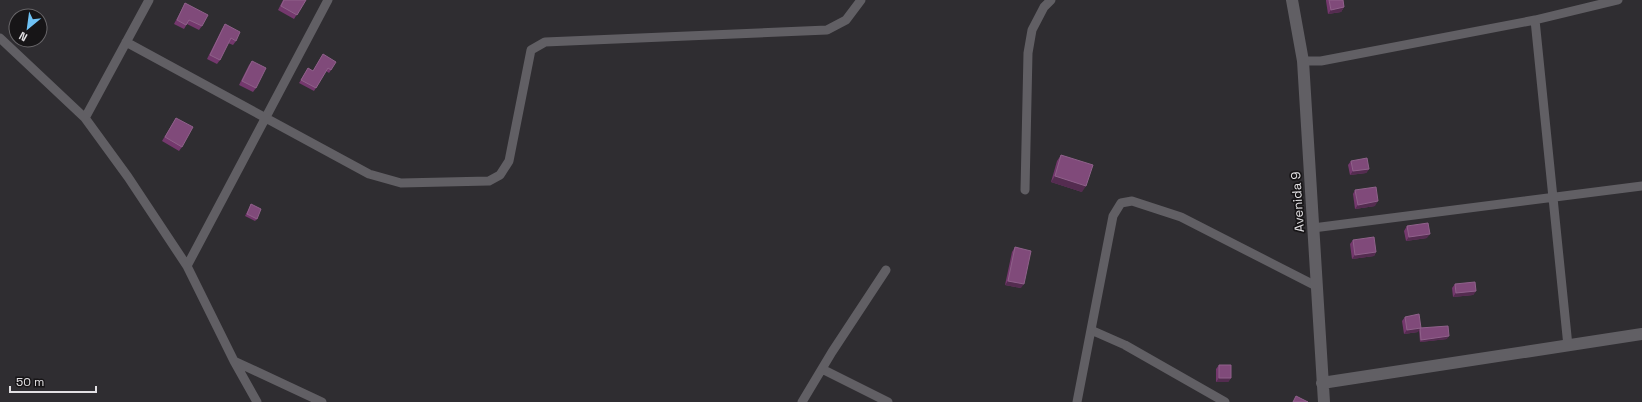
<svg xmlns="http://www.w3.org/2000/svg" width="1642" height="402" font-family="'Space Grotesk',sans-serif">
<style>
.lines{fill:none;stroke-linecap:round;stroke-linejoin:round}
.street{stroke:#615f64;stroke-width:9}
.secondary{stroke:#615f64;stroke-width:12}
.wall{fill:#74386d}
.shaded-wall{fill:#542c50}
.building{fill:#804a7a;stroke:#8f618a}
.labels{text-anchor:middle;stroke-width:3.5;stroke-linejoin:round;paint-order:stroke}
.street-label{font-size:13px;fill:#e2e0e3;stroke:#171517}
</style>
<rect width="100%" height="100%" fill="#2f2d31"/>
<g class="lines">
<path class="street" d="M1535,20L1568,346
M0,38L85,118L128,177L187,266L234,361L257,402
M126,42L369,174L401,183L489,181L500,175L509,161L531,50L545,42L827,30L846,20L861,0
M1303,61H1321L1535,20L1618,0
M85,118L149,0
M1025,190L1028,53L1032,30L1044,7L1051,0
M1313,228L1642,186
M187,266L328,0
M1091,330L1125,345L1225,402
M234,361L322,402
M822,369L888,402
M802,402L832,352L886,270
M1077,402L1113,216L1121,203L1132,201L1181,217L1316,286"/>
<path class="secondary" d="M1292,0L1303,61L1324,402
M1322,383L1642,334"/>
</g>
<path class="wall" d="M283,0H306L294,19L278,10Z
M1326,0H1343L1344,7L1341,12L1328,14L1326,1Z
M185,3L202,26L199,30L187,24L184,29L174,24L183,7Z
M225,24L236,41L233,45L228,43L220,60L217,64L207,59L222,29Z
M321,57L331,70L329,73L326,71L314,91L299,83L308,68L313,71Z
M252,61L256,88L253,92L239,85L249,65Z
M176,118L182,147L179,151L162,141Z
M1061,155L1082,192L1051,182L1057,161Z
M1351,161L1369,169L1366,173L1350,175L1348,165Z
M1355,190L1375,206L1355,209L1353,194Z
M251,204L257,219L255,221L245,216Z
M1407,226L1427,238L1406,241L1404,231Z
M1353,240L1376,252L1374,256L1352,259L1350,244Z
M1015,247L1021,288L1005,285L1012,252Z
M1455,284L1476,291L1473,295L1453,297L1452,288Z
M1405,317L1418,332L1404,334L1402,321Z
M1420,328L1447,339L1420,342L1419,330Z
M1219,365L1231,378L1228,382H1216V369Z"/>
<path class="shaded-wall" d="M1344,7L1341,12L1328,14L1331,10Z
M1369,169L1366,173L1350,175L1353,171Z
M1055,176L1086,186L1082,192L1051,182Z
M1378,201L1375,206L1355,209L1358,205Z
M1430,234L1427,238L1406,241L1409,237Z
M1376,252L1374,256L1352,259L1355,255Z
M1008,281L1024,284L1021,288L1005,285Z
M1476,291L1473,295L1453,297L1456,293Z
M1421,328L1418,332L1404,334L1407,330Z
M1449,336L1447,339L1420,342L1421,340Z
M1219,378H1231L1228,382H1216Z"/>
<path class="building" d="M284,0H306L297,15L281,6Z
M1329,0H1343L1344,7L1331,10Z
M185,3L208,15L202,26L189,20L186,25L177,20Z
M225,24L240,32L236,41L231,38L220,60L210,55Z
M323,54L336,62L331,70L328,68L316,88L301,80L308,68L313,71Z
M252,61L266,68L256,88L242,81Z
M176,118L193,127L182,147L165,137Z
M1061,155L1093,165L1086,186L1055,176Z
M1367,158L1369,169L1353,171L1351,161Z
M1376,187L1378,201L1358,205L1355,190Z
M251,204L261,209L257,219L247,214Z
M1428,223L1430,234L1409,237L1407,226Z
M1374,237L1376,252L1355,255L1353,240Z
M1015,247L1031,251L1024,284L1008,281Z
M1475,282L1476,291L1456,293L1455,284Z
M1419,314L1421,328L1407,330L1405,317Z
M1448,326L1449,336L1421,340L1420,328Z
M1219,365H1231V378H1219Z
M1296,396L1308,402H1293Z"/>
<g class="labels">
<g class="street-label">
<text transform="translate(1297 202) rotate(-94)" y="5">Avenida 9</text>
</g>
</g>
<g transform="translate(28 28) rotate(209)"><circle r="19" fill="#171517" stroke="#686669"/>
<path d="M0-3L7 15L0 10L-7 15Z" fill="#6fc2f4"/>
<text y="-6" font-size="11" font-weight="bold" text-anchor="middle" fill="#e2e0e3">N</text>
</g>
<path d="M10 386v6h86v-6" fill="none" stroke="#e2e0e3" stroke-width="2"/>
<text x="16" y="386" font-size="12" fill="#e2e0e3" stroke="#171517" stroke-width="3" paint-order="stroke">50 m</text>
</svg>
